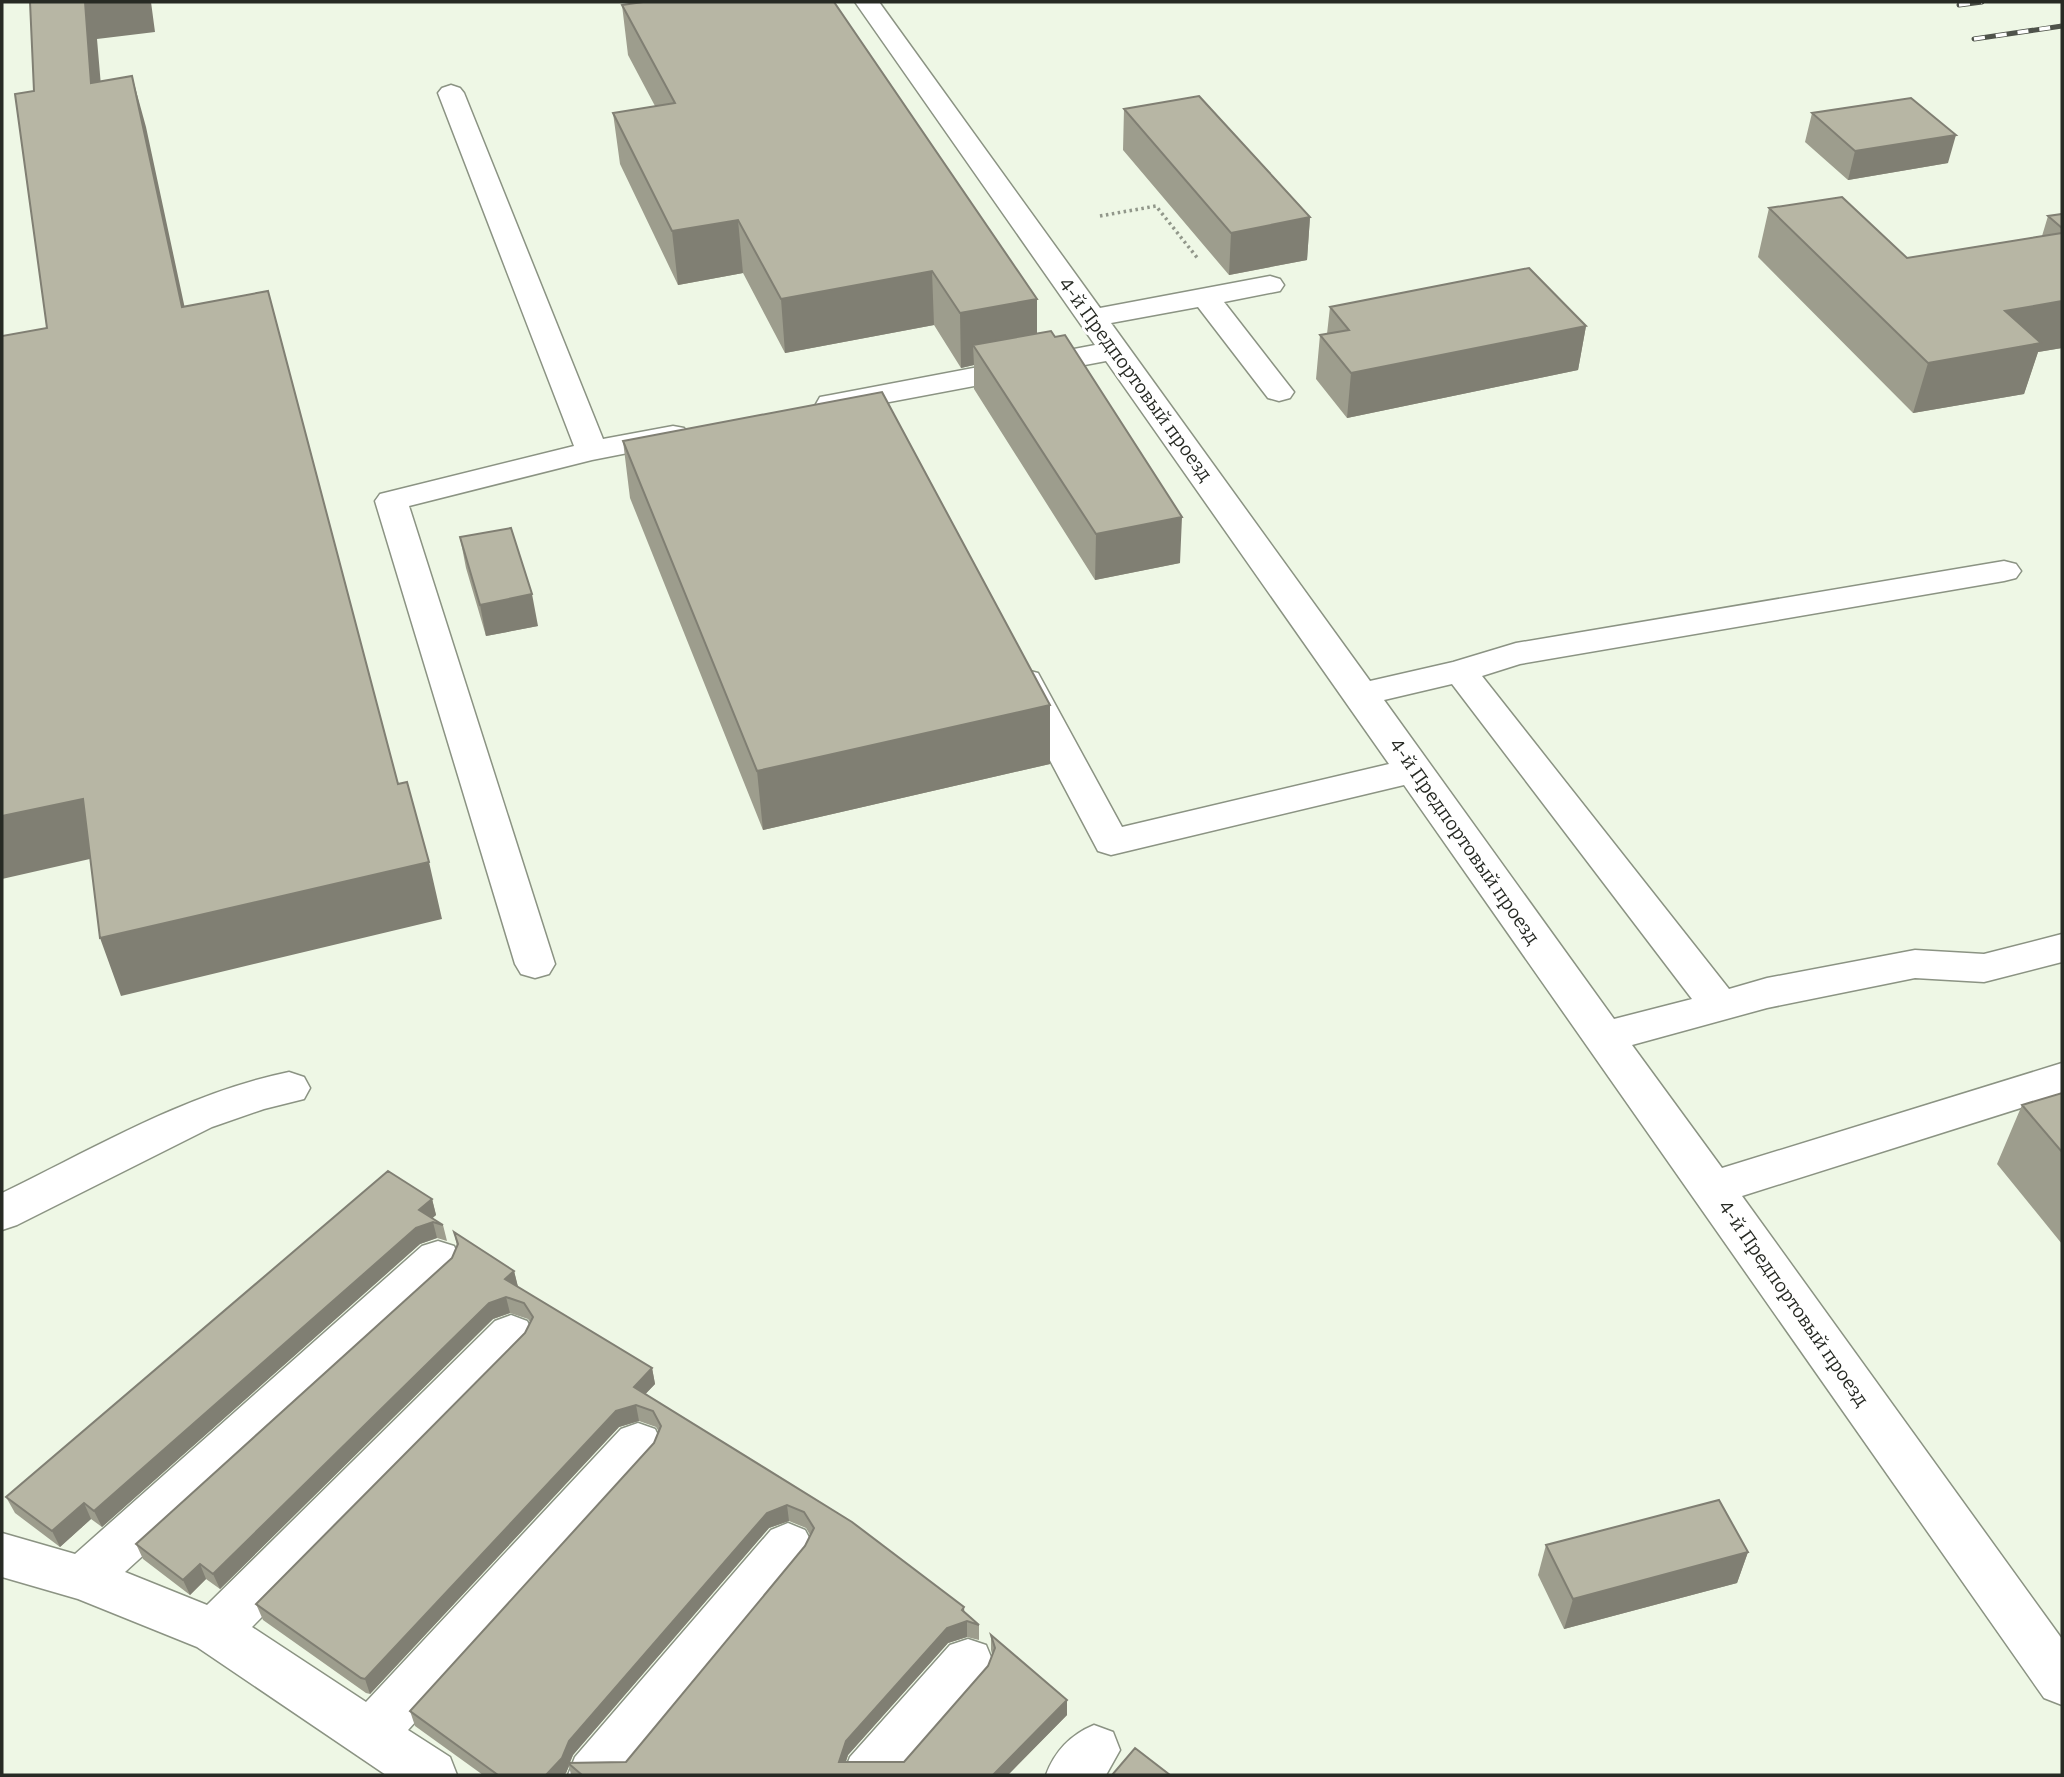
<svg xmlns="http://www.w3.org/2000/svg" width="2064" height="1777" font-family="Bitter,serif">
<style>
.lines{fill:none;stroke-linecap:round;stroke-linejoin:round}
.minor-casing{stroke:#8b9383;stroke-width:3}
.path{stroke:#91978a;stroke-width:3.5;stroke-dasharray:2.5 3.5;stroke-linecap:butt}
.minor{fill:#fff;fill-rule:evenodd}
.rail-casing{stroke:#4f534b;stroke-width:5}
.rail{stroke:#fff;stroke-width:3.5;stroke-dasharray:11;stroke-linecap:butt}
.wall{fill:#9d9d8d;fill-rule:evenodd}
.shaded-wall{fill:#807f73}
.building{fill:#b7b6a4;stroke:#807f73;stroke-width:2}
.labels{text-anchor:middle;stroke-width:6;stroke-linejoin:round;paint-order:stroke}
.street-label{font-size:19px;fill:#272a24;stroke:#fff}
</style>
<rect width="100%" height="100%" fill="#eef7e5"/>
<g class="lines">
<g class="minor-casing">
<path id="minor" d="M855,2H879L1100,308L1270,276L1280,279L1284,285L1280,291L1224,302L1294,392L1290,398L1279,401L1268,398L1198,307L1111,323L1370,681L1453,662L1516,643L2004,561L2016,564L2021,571L2016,578L2004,581L1520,664L1482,676L1729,989L1767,978L1915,950L1984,954L2062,934V962L1984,982L1915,978L1767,1008L1632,1045L1722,1168L2062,1063V1095L1742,1196L2062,1639V1705L2044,1698L1404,785L1111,855L1098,851L1008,681L1014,673L1026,670L1038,673L1122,827L1389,764L1106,361L831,413L820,411L816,404L820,397L831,395L1095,345ZM1452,684L1692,999L1614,1019L1384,700Z
M451,85L460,88L464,93L603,439L673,426L684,428L689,435L684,442L592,460L409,506L555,964L549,974L535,978L521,974L515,964L375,501L380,494L574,446L438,93L442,88Z
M289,1072L304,1077L310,1088L304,1099L264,1109L212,1127L17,1225L2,1230V1193C95,1148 187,1093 289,1072Z
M438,1241L454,1246L460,1259L454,1272L125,1572L207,1605L495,1321L511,1315L527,1321L534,1334L527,1347L252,1627L366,1702L621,1429L638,1423L655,1429L662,1443L655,1457L408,1730L450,1757L457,1775H386L197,1647L78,1599L2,1577V1533L75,1554L422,1246Z
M788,1523L805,1530L813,1545L805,1560L627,1775H568L575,1757L771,1530Z
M968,1639L986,1645L993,1662L986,1679L903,1775H843L850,1757L950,1645Z
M1094,1725L1113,1732L1120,1750L1106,1775H1046C1055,1751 1070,1735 1094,1725Z"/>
</g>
<path class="path" d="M1100,216L1156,206L1199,260"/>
<use href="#minor" class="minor"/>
<g class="rail-casing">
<path id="rail" d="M1959,5L1982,2
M1974,39L2062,26"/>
</g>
<use href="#rail" class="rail"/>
</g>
<path class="wall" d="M622,5L1037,299V333L1180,563L1095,580L974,389V365L961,368L934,325L785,353L743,273L678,285L620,164L613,113L655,106L628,55Z
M1124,109L1310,217L1307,260L1229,275L1123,150Z
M1812,113L1948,163L1848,180L1805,142Z
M1769,208L1907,258L2042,236L2048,216L2062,214V348L2038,352L2024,394L1913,413L1758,257Z
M1330,307L1586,326L1578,370L1347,418L1316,379L1320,335L1327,334Z
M623,441L1050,705V764L763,830L630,498Z
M460,537L538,626L486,636L466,568Z
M2062,1093V1244L1997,1164L2022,1105Z
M432,1199L436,1215L432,1218L443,1225L447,1241L437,1238L420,1244L102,1527L91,1519L60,1547L15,1513L6,1497Z
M454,1232L514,1271L518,1287L652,1368L655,1384L645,1394L964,1613L979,1625V1640L967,1637L948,1643L848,1755L846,1762H904L988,1666L992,1654L991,1650V1635L1067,1700V1715L1008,1775H571L569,1766L566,1773L564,1775H483L415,1726L410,1711L654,1443L659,1432L656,1427L639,1421L619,1427L370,1694L366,1693L263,1620L256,1604L525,1333L530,1322L528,1319L510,1313L493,1319L220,1589L206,1579L190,1595L143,1559L136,1544L452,1258L457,1246ZM789,1521L806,1528L810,1535L805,1546L626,1762L570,1763L573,1755L769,1528Z
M1546,1545L1748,1552L1737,1583L1564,1629L1538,1575Z"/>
<path class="shaded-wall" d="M85,2H151L155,32L97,39L105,133L91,83Z
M132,76L146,127L196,360L182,307Z
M1956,135L1948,163L1848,180L1855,151Z
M1310,217L1307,260L1229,275L1231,233Z
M738,220L743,273L678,285L672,231Z
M932,271L934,325L785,353L781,299Z
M1037,299V353L973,345L974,365L961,368L960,313Z
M2062,301V348L2038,352L2024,394L1913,413L1928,363L2005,311Z
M1586,326L1578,370L1347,418L1351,373Z
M1182,517L1180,563L1095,580L1096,534Z
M532,594L538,626L486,636L480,605Z
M1050,705V764L763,830L757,771Z
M83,799L103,856L2,879V816Z
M429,862L442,919L121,996L100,938Z
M432,1199L436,1215L425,1225L433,1222L437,1238L420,1244L102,1527L94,1511Z
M514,1271L518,1287L505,1279Z
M506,1297L510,1313L493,1319L220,1589L213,1574L489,1303Z
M652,1368L655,1384L637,1403L634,1387Z
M636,1405L639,1421L619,1427L370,1694L365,1679L616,1411Z
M84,1503L91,1519L60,1547L52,1531Z
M787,1505L789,1521L769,1528L573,1755L569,1764L568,1763L569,1766L566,1773L564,1775H546L569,1741L767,1513Z
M1748,1552L1737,1583L1564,1629L1573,1599Z
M200,1564L206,1579L190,1595L183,1580Z
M964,1607L965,1622L967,1621V1637L948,1643L848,1755L841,1775L839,1762L846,1741Z
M1067,1700V1715L1008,1775H993Z"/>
<path class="building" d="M30,2H85L91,83L132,76L182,307L268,291L398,784L407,782L429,862L100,938L83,799L2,816V336L47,328L15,94L34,91Z
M643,2H834L1037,299L960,313L932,271L781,299L738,220L672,231L613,113L675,103L622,5Z
M1199,96L1310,217L1231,233L1124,109Z
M1911,98L1956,135L1855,151L1812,113Z
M1842,197L1907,258L2062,233V301L2005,311L2041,343L1928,363L1769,208Z
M2062,214V228L2048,216Z
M1529,268L1586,326L1351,373L1320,335L1349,330L1330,307Z
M1051,331L1055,337L1065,335L1182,517L1096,534L973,345Z
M882,392L1050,705L757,771L623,441Z
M511,528L532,594L480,605L460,537Z
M2062,1093V1152L2022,1105Z
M388,1171L432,1199L419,1210L443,1225L433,1222L416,1228L94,1511L84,1503L52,1531L6,1497Z
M454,1232L514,1271L505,1279L652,1368L634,1387L852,1522L964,1607L962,1610L979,1625L967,1621L947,1628L846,1741L839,1762H904L988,1666L995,1648L991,1635L1067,1700L993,1775H582L568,1763L626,1762L805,1546L814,1528L804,1512L787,1505L767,1513L569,1741L562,1758L546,1775H498L410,1711L654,1443L661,1426L653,1411L636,1405L616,1411L365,1679L361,1678L256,1604L525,1333L533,1317L524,1303L506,1297L489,1303L213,1574L200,1564L183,1580L136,1544L452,1258L458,1244Z
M1719,1500L1748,1552L1573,1599L1546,1545Z
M1135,1748L1170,1775H1112Z"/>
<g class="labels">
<g class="street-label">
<text transform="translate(1136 379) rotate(54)" y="7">4-й Предпортовый проезд</text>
<text transform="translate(1465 841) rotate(55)" y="7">4-й Предпортовый проезд</text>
<text transform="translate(1794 1303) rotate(55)" y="7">4-й Предпортовый проезд</text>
</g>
</g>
<rect width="2064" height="1777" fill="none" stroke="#272a24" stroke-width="7"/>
</svg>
